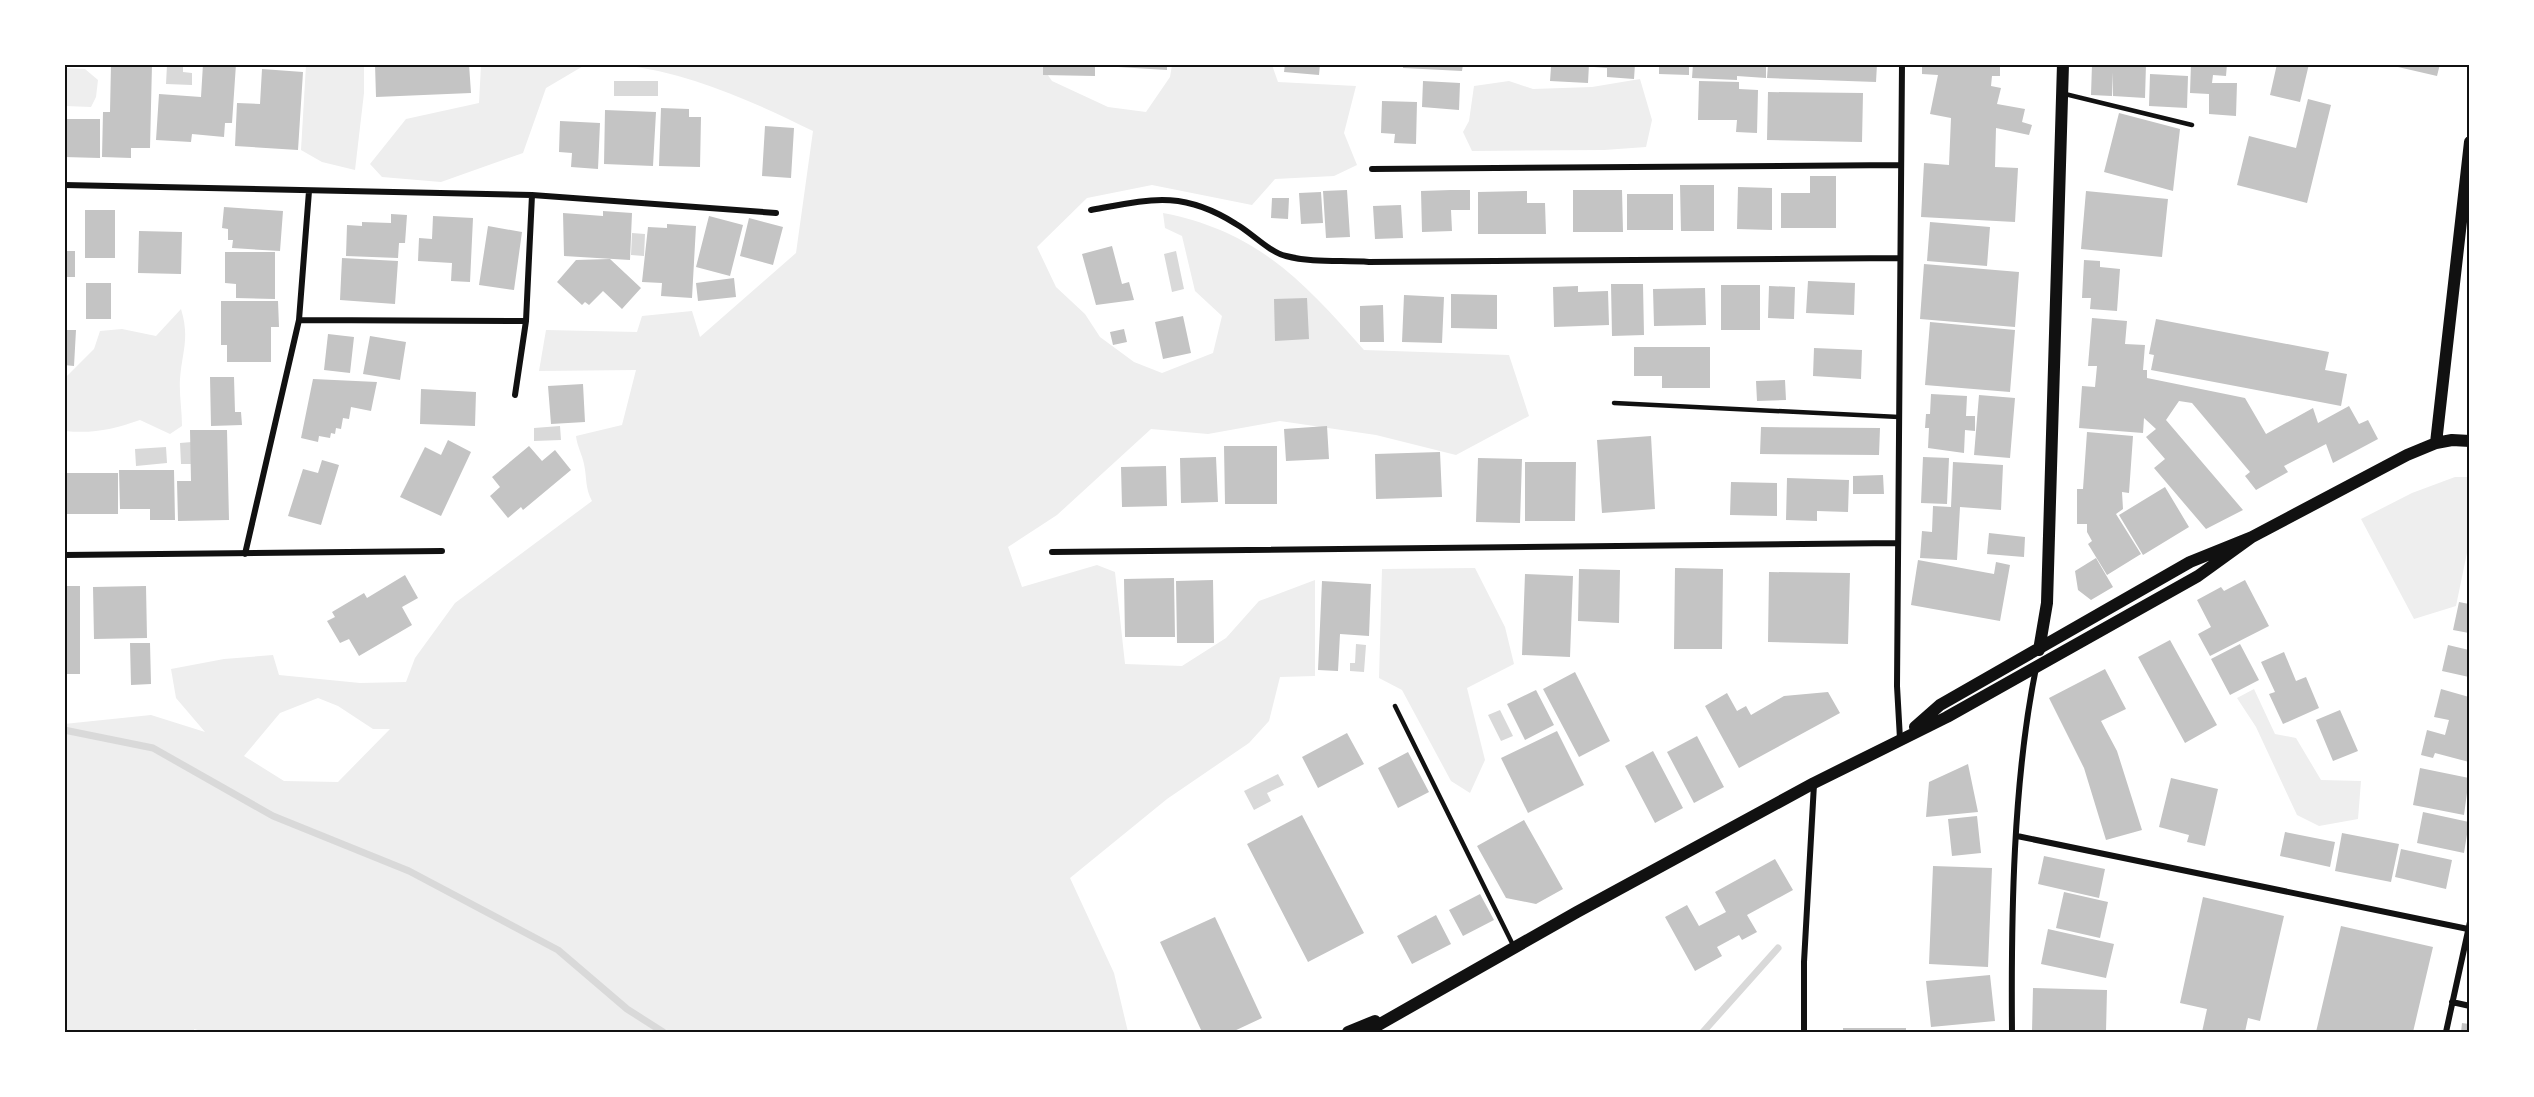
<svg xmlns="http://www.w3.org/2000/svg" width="2534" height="1097" font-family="'Libre Baskerville',serif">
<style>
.green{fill:#eee;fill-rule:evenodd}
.water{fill:#d9d9d9}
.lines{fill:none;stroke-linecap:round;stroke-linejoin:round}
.stream{stroke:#d9d9d9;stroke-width:7}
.building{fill:#c4c4c4}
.service{stroke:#111;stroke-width:4.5}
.minor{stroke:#111;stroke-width:6}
.secondary{stroke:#111;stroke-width:12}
.neatline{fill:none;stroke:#111;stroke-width:2}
</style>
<rect width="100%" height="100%" fill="#fff"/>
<path class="green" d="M306,65H364V93L355,170L322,162L301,150Z
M481,65H585L546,88L523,153L441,182L382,177L370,164L406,119L479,103Z
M623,65H1041L1052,81L1108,107L1146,112L1170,77L1172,65H1272L1278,82L1356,86L1344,133L1357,165L1334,176L1275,179L1252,205L1152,185L1087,198L1037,247L1056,287L1085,314L1100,337L1134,362L1162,373L1213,353L1222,316L1195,291L1182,236L1165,228L1163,213C1257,231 1303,281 1364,350L1509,355L1529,416L1456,455L1376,435L1280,421L1208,434L1151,429L1057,515L1008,547L1022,587L1097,565L1115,572L1125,664L1182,666L1226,638L1259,601L1315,580V676L1280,677L1269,721L1249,743L1167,799L1070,878L1114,973L1128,1032H206L194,1029L195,1032H65L64,724L151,715L205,732L176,698L171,669L224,659L273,655L279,675L360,683L406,682L415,658L455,603L592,501C585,488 587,478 584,464C582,454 577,446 576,436L622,425L636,370L539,371L546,330L637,332L642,316L692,311L700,337L796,253L813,131C752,101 690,73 623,65ZM318,698L338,706L373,729H390L338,782L284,781L244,756L280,713Z
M64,68L85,69L98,80L96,97L91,107L65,106Z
M1640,79L1652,120L1646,147L1604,150L1472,151L1463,132L1469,121L1474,86L1509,81L1533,89L1592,87Z
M181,309C190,338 182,352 180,379C179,394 182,410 182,426L170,434L140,420C114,429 93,434 65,431V378L94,349L100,331L122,329L156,336Z
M2455,477H2470L2469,543L2456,606L2414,619L2361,519L2412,493Z
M1475,568L1505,627L1514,664L1467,688L1485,760L1470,793L1451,781L1402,690L1379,678L1382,569Z
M2254,689L2275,734L2296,738L2321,780L2361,781L2358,819L2319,826L2297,815L2256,727L2237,698Z"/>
<path class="water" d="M167,65H183V72L192,73V85L166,84Z
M614,81H658V96H614Z
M632,233L645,234L644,256L631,255Z
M1176,251L1184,289L1172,292L1164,254Z
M560,426L561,440L534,441V428Z
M192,442V464H181L180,443Z
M166,447L167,463L136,466L135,449Z
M1356,644L1366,645L1364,672L1350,671V663H1355Z
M1500,710L1513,736L1501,741L1488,715Z
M1278,774L1284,785L1267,793L1271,801L1254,810L1244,791Z"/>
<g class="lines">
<path class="stream" d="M64,730L153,748L273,816L409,871L558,950L627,1009L663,1032
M1703,1032L1778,948"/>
</g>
<path class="building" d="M111,64H152L150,148H131V158L102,157L103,112H110Z
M203,64H236L232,123H225L224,137L192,134L191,142L156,140L159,94L201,97Z
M375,64H469L471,93L376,97Z
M1043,64H1095V76L1043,75Z
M1118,64H1167V70L1118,67Z
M1285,64H1320L1319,75L1284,72Z
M1403,64H1463L1462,71L1403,68Z
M1533,64H1589L1588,83L1550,81L1551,67Z
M1594,64H1635L1634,79L1607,77V68L1594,67Z
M1659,64H1689V75L1659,74Z
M1693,64H1766V78L1737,76V80L1692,78Z
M1768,64H1877L1876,82L1767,78Z
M1922,64H2000V76H1992L1991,86L2001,88L1997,104L2025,109L2022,122L2032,125L2029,135L1996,128L1995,167L2018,168L2015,222L1921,217L1924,163L1949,165L1951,118L1930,114L1938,75L1922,74Z
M2092,64H2146L2145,98L2113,96V72L2112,96L2091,95Z
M2191,64H2227L2226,76L2213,75L2212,83H2237L2236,116L2209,114V94L2190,93Z
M2277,64H2309L2300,102L2270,95Z
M2385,64H2440L2437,76Z
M262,69L303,72L298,150L235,146L237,103L260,104Z
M2150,74L2188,76L2187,108L2149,106Z
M1423,81L1460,83L1459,110L1422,107Z
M1699,81L1739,82V89L1758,90L1757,133L1736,132L1737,120H1698Z
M1768,92L1863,93L1862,142L1767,140Z
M2308,99L2331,105L2307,203L2237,185L2249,136L2296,148Z
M1382,101L1417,102L1416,144L1394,143L1395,134L1381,133Z
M661,108L689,109V117H701L700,167L659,166Z
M605,110L656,112L653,166L604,164Z
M2119,113L2180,129L2173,191L2104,172Z
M64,119H100V158L64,157Z
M560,121L600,123L598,169L571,167L572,153L559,152Z
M765,126L794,128L791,178L762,176Z
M1810,176H1836V228H1781V193H1810Z
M1680,185H1714V231H1681Z
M1738,187L1772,188V230L1737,229Z
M1347,190L1350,237L1326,238L1323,191Z
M1451,190H1470V210H1451L1452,231L1422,232L1421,191Z
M1573,190H1622L1623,232H1573Z
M1527,191V203H1545L1546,234H1478V192Z
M2086,191L2168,199L2162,257L2081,249Z
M1321,192L1323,223L1301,224L1299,193Z
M1627,194H1673V230H1627Z
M1272,198H1289L1288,219L1271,218Z
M1401,205L1403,238L1375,239L1373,206Z
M224,207L283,211L280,251L232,248L233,240H228V229L222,228Z
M85,210H115V258H85Z
M603,211L632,213L630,260L564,256L563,213L603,216Z
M391,214L407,215L405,243H399L398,258L346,256L347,225L362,226V222L391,223Z
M433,216L473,218L470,282L451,281L452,263L418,261L419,238L432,239Z
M709,216L743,225L730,276L696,267Z
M749,218L783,227L773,265L740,256Z
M1930,222L1990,227L1987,266L1927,261Z
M667,224L696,226L692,298L661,296L662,283L642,282L648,227L667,228Z
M488,226L522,232L514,290L479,285Z
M139,231L182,232L181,274L138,273Z
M1112,246L1122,284L1129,282L1134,300L1096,305L1082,254Z
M64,251H75V277H64Z
M225,252H275V299L236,298V284L225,283Z
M342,258L398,261L395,304L340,300Z
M610,259L641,288L622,309L603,291L589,305L585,302L582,305L557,282L576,260Z
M2084,260L2100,261V267L2120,269L2117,311L2090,309L2091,298H2082Z
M1924,264L2019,272L2015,327L1920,319Z
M734,278L736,297L698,301L696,283Z
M1808,281L1855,283L1854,315L1806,313Z
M86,283H111V319H86Z
M1611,284H1643L1644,335L1612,336Z
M1721,285H1760V330H1721Z
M1578,286V292L1608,291L1609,325L1554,327L1553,287Z
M1769,286L1795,287L1794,319L1768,318Z
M1705,288L1706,325L1654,326L1653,289Z
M1451,294L1497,295V329L1451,328Z
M1404,295L1444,297L1442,343L1402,342Z
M1307,298L1309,339L1275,341L1274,299Z
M221,301H278L279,327H271V362H227V345H221Z
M1383,305L1384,342H1360V306Z
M1183,316L1191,353L1163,359L1155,322Z
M2092,318L2127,321L2125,344L2145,345L2143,370H2147V378L2245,398L2266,434L2313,408L2318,423L2349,406L2359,424L2368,420L2378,439L2333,463L2326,444L2284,466L2288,472L2256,490L2245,476L2250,472L2192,403L2179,401L2166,420L2243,510L2206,529L2154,468L2165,459L2146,437L2156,429L2144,418L2143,433L2079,428L2082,386L2095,387L2097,366H2088Z
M2156,319L2329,352L2325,370L2347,374L2341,406L2151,370L2154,355L2149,354Z
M1930,322L2015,330L2010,392L1925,385Z
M1124,329L1127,342L1113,345L1110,332Z
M64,330H76L74,366L64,365Z
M328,334L354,337L350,373L324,370Z
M370,336L406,342L400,380L363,374Z
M1634,347H1710V388H1662V376H1634Z
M1814,348L1862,350L1861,379L1813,376Z
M210,377H234L235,412H241L242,425L211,426Z
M313,379L377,382L371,411L351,407L349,419L343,418L341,429L336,428L335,434L331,433L330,438L319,436L318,442L301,438Z
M1785,380L1786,400L1757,401L1756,381Z
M583,384L585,422L551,424L548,386Z
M421,389L476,392L475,426L420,424Z
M1931,394L1967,396L1966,416H1975V431L1965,430L1964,453L1928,448L1929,428H1925L1926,414H1930Z
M1979,395L2015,398L2010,458L1974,455Z
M1327,426L1329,459L1286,461L1284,429Z
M1761,427L1880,428L1879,455L1760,454Z
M190,430H227L229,520L178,521L177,481H191Z
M2087,432L2133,436L2129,493L2122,492L2123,509L2116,514L2141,554L2107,575L2088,544L2092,541L2087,532V524H2077V489H2083Z
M1651,436L1655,509L1602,513L1597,440Z
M448,440L471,452L441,516L400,497L425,447L441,455Z
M529,446L542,461L555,450L571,470L523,510L521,507L508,518L490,496L500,487L492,477Z
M1224,446H1277V504H1225Z
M1440,452L1442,497L1376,499L1375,454Z
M1216,457L1218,502L1181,503L1180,458Z
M1923,457L1949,458L1947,504L1921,503Z
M1478,458L1522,459L1520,523L1476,522Z
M322,460L339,465L321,525L288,516L303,469L318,473Z
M1525,462H1576L1575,521H1525Z
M1953,462L2003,465L2001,510L1960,507L1957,560L1920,558L1922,531L1932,532L1933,506L1951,507Z
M1166,466L1167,506L1122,507L1121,467Z
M119,470H174L175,520H150V509H120Z
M64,473H118V514H64Z
M1883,475L1884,494H1853V476Z
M1787,478L1849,480L1848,512L1817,511V521L1786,520Z
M1731,482L1777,483V516L1730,515Z
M2165,487L2189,527L2143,555L2119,515Z
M1989,533L2025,537L2024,557L1987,554Z
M2096,558L2113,587L2091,600L2078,590L2075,571Z
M1918,560L1994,574L1996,562L2010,565L2000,621L1911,605Z
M1675,568L1723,569L1722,649H1674Z
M1579,569L1620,570L1619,623L1578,621Z
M1769,572L1850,573L1848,644L1768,642Z
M1525,574L1573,576L1570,657L1522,655Z
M405,575L418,598L402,607L412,625L359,656L349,639L340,643L327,621L335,617L332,612L364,593L367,598Z
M1174,578L1175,637H1125L1124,579Z
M1213,580L1214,643H1177L1176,581Z
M2245,580L2269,626L2210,656L2198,634L2211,627L2197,600L2221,587L2224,591Z
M1322,581L1371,584L1369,636L1340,634L1338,671L1318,670Z
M64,586H80V674H64Z
M146,586L147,638L94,639L93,587Z
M2459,602L2469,604V633L2453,630Z
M2170,640L2217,725L2185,743L2138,657Z
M130,643H150L151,684L131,685Z
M2240,644L2259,680L2230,695L2211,659Z
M2448,645L2469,650V677L2442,671Z
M2284,652L2296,681L2306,677L2319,708L2283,724L2269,694L2275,692L2261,662Z
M2105,669L2126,709L2101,721L2117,751L2142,830L2106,840L2084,768L2049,698Z
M1575,672L1610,741L1579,757L1543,689Z
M2441,689L2469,697V762L2435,753L2433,758L2421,755L2427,730L2445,735L2449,720L2434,717Z
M1536,690L1554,725L1525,740L1507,704Z
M1828,692L1840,713L1739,768L1705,706L1727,693L1737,711L1746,706L1751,715L1784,696Z
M2340,710L2358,751L2333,761L2316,720Z
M1557,731L1584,785L1528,813L1501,758Z
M1347,733L1364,764L1318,788L1302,757Z
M1697,736L1724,787L1694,803L1667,752Z
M1653,751L1683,808L1655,823L1625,766Z
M1408,752L1429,792L1398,808L1378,768Z
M1968,764L1978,812L1926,817L1929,782Z
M2420,768L2469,778L2464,815L2413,805Z
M2171,778L2218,789L2205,846L2187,842L2189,835L2159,827Z
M2423,812L2469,822L2464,853L2417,843Z
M1302,815L1364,933L1308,962L1247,844Z
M1977,816L1981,853L1952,856L1948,819Z
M1524,820L1563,889L1536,904L1506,898L1477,846Z
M2285,832L2335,842L2330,867L2280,856Z
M2342,833L2399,844L2391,882L2335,871Z
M2401,849L2452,860L2446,889L2395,877Z
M2044,856L2105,869L2099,898L2038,884Z
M1775,859L1793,890L1747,915L1757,932L1742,940L1739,935L1717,947L1722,956L1695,971L1665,917L1687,905L1699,926L1726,912L1715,892Z
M1933,866L1992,868L1988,967L1929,964Z
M2064,892L2108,902L2100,938L2056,928Z
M1480,894L1494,920L1463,936L1449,910Z
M2203,897L2284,916L2260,1021L2248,1018L2245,1032H2202L2207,1009L2180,1003Z
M1436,915L1451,944L1412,964L1397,936Z
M1215,917L1262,1018L1232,1032H1202L1160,942Z
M2341,926L2433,947L2413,1032H2316Z
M2048,929L2114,944L2106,978L2041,964Z
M1990,975L1995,1021L1931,1027L1926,981Z
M2033,988L2107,990L2106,1032H2032Z
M2462,1023L2469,1024V1032H2461Z
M1843,1028H1906V1032H1843Z"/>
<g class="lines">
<path class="service" d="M2065,94L2192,125
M1614,403L1899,417
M1395,706L1513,945"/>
<path class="minor" d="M1372,169L1901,165
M64,185L532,195L776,213
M1091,210C1151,199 1182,190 1236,224C1252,233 1269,252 1286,256C1312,263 1342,260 1369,262L1900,258
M299,320L526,321
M515,395L526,321L532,195
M1052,552L1898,543
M245,554L299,320L309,191
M64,555L442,551
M1900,739L1897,686L1902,64
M2017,836L2468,929
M2452,1002L2470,1006
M1804,1032V962L1814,784
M2012,1032C2011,916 2013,781 2036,668
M2446,1032L2470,922"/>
<path class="secondary" d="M2436,443L2470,142
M2039,650L2047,603L2063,64
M1915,727L1940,705L2190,562L2252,537L2407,455L2436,443L2452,440L2470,441
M1348,1032L1375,1021
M1366,1032L1577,912L1814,783L1947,717L2036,667L2198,576L2252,537"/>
</g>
<rect width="2534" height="1097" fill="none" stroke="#ffffff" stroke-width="132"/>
<rect x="66" y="66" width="2402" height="965" class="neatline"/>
</svg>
